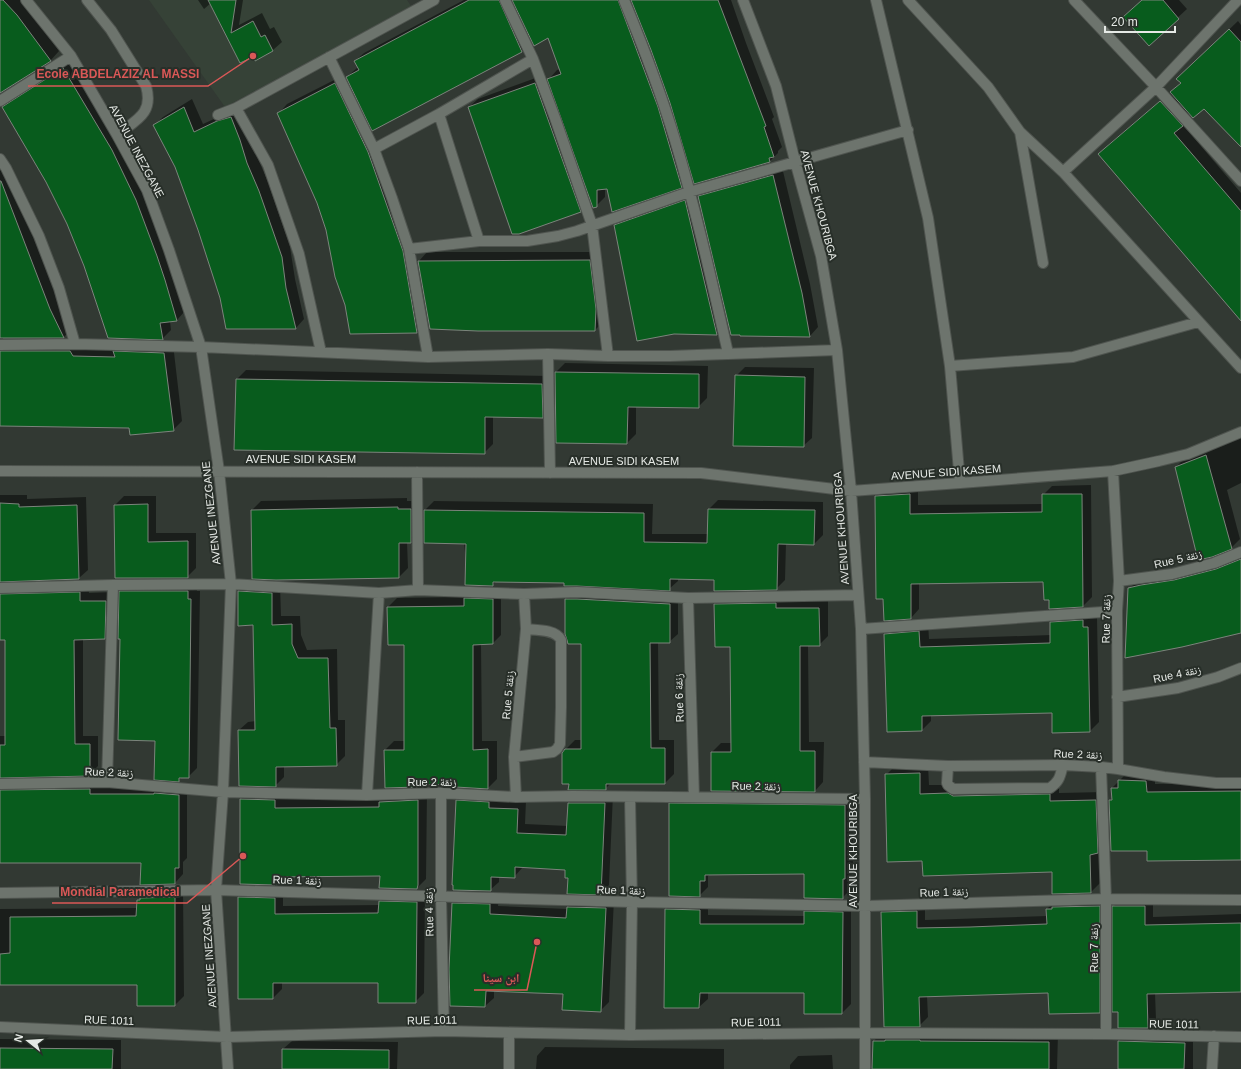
<svg xmlns="http://www.w3.org/2000/svg" width="1241" height="1069" font-family="Helvetica,'Noto Naskh Arabic',sans-serif">
<style>
.built{fill:#364237}
.shadow{fill:#0007}
.building{fill:#085c1d;stroke:#7c847c}
.lines{fill:none;stroke-linecap:round;stroke-linejoin:round}
.minor-casing{stroke:#4f544f;stroke-width:12}
.minor{stroke:#6d746d;stroke-width:10}
.labels{text-anchor:middle;stroke-width:4;stroke-linejoin:round;paint-order:stroke}
.street-label{font-size:11px;fill:#e5e9e5;stroke:#282f29}
.leader{fill:none;stroke:#da5857;stroke-width:1.5}
.callout-dot{fill:#da5857;stroke:#282f29;stroke-width:1.5}
.callout-label{font-size:12px;text-anchor:middle;font-weight:bold;fill:#da5857;stroke:#282f29;stroke-width:4;stroke-linejoin:round;paint-order:stroke}
</style>
<rect width="100%" height="100%" fill="#323933"/>
<path class="built" d="M149,0H407L411,6L225,107Z"/>
<path class="shadow" d="M0,0H20L59,51L51,60L0,92Z
M198,0H243L239,25L262,13L270,29L274,27L282,42L273,50L255,59L253,55L241,62L211,3L204,9Z
M464,0H511L531,42L522,51L373,130L347,77L358,67L355,61L364,53Z
M513,0H629L690,178L681,187L605,188V197L596,206L549,79L557,70L561,69L549,37Z
M632,0H731L746,43L774,117L772,119L782,147L778,151V153L770,161L677,120L658,67Z
M1143,0H1179L1187,9L1149,44Z
M1238,21L1241,25V146L1204,107L1192,116L1183,125L1241,193V319L1108,145L1169,93L1170,94L1181,82L1187,70Z
M73,60L144,191L185,311L177,320L170,321L171,330L162,339L85,265L68,224L47,181L3,107L12,98Z
M344,75L377,143L426,323L417,332L346,305L327,230L318,202L279,113L287,104Z
M544,75L589,203L580,212L469,107L478,99Z
M192,99L203,124L227,113L240,109L249,131L256,154L268,182L290,247L295,279L304,319L296,328L221,298L199,229L176,167L154,126L163,117Z
M0,166L24,207L72,328L64,337L3,338V340L9,343L173,344L182,421L173,430L130,427L0,425Z
M782,167L810,284L818,327L810,336L699,197L707,188Z
M694,192L726,325L717,334L674,333L615,225L624,216Z
M427,252H598L604,321L595,330L431,328L419,261Z
M565,363L708,366L707,398L698,407L636,406V434L627,443L557,442L556,372Z
M745,367L814,368L812,438L803,446L736,376Z
M246,370L550,376L551,409L542,417H493V444L484,453L237,379Z
M1241,437V483L1227,490L1240,539L1231,548L1176,467L1185,458Z
M1091,485L1092,597L1083,606L1050,599L1044,581L919,583V609L911,618L876,496L885,487L918,486V505L1043,504V495L1052,486Z
M0,495H27V499L86,497L88,570L79,578L0,581Z
M124,496H156V533H196V568L187,577H116L115,505Z
M407,498V501H419L420,533L411,542H407L408,568L399,577L252,510L261,501Z
M718,500L823,502V535L814,544L786,543L785,580L776,589L715,579L678,578V581L669,589L565,582L497,581L492,585L466,561L464,543L425,542V510L434,501L653,504L652,534H708L709,509Z
M1241,554V630L1129,589L1138,580Z
M196,582L197,591H200L197,768L188,777H182L178,781L156,740L120,592L129,583Z
M247,583L280,584L281,616H300L301,635L307,650L337,649L338,720H345V756L336,765L284,766V777L275,786L239,730L248,722L256,721L254,624L239,591Z
M88,584L89,593L114,592L113,629L104,638H83V736H98V766L89,775L3,776L5,781L187,786V858L183,862V874L175,883L142,862H0V736H6V639H0V603L17,586Z
M474,590L501,591V635L492,644H481L482,741H497V779L488,788L457,786V783L420,784L418,786L385,750L394,741H405V644L388,607L397,598L467,597Z
M574,591L678,595V634L669,642H658L659,740H674V774L665,783H611L605,789L566,749L575,740H582V643L566,599Z
M724,596L828,599V636L819,645H808L809,742H824L823,782L815,791L712,790V752L721,743H732L731,646L715,604Z
M1092,612V618H1097L1099,722L1090,731L1053,732V712L931,715V721L922,730L885,634L894,625L928,623L929,639L1051,635V623L1059,614Z
M928,765L929,785H957L1059,786V793L1104,792L1106,844L1099,851L1100,883L1091,892L1053,871L923,860L886,775L895,766Z
M1128,772H1155V784L1241,783V859L1148,850L1110,800L1113,797L1112,788Z
M249,790L283,791V799H384L427,792L426,879L417,888L381,875L283,876L275,884L241,799Z
M465,792L526,801L525,824L568,826L569,803L578,794H613L609,885L601,894L569,878L566,869L523,867L514,877L499,876V882L490,890L457,801Z
M679,795L853,797V869L852,871L851,889L842,898L805,873L711,874L708,876V887L699,896L670,804Z
M150,889H183L184,996L175,1005L138,984L0,985V909L137,908L138,901Z
M247,889L283,890V906L380,905V902L389,893L425,894L424,993L415,1002L379,982H282V989L273,998L239,898Z
M462,895L499,896L498,906L568,909V907L576,898L614,899L609,1002L600,1011L564,993L494,990V998L485,1006L453,904Z
M1108,897V1003L1099,1012L1049,992L927,996L928,1017L919,1026L882,912L891,904L925,903V920L1047,916V909L1056,900Z
M1122,897H1153V917L1241,914V991L1155,993L1156,1019L1148,1027L1119,1011H1114V906Z
M674,901H708V915L805,916V912L814,903L851,904V1004L842,1013L805,992H708V999L699,1007L666,909Z
M882,1032L1058,1034L1057,1069H873L874,1041Z
M1127,1032L1193,1034V1069H1119V1041Z
M0,1039L121,1040V1069H0Z
M292,1041L398,1042L397,1069H283V1049Z
M545,1047L724,1049V1069H536L537,1056Z
M832,1055L833,1069H790V1065L798,1056Z"/>
<path class="building" d="M0,0H3L17,15L51,61L0,93Z
M208,0H236L231,33L253,21L261,37L265,35L273,51L255,61L253,57L240,63Z
M469,0H499L522,52L372,131L346,77L359,70L354,61Z
M512,0H618L658,107L682,188L612,212L607,189L597,190V207L593,208L547,79L561,74L548,38L534,46Z
M631,0H718L766,126L764,127L774,157L769,158L770,162L694,184L670,103L651,50Z
M1142,0H1163L1179,19L1149,46L1123,17Z
M1229,29L1241,42V147L1204,109L1193,118L1170,92L1181,83L1176,79Z
M63,68L112,150L136,200L157,256L165,280L177,321L160,323L163,340L108,338L84,266L67,224L46,182L2,107Z
M335,83L368,152L403,251L417,333L350,334L345,305L335,277L326,230L317,203L277,113Z
M535,83L581,212L519,234H512L468,107Z
M1160,101L1183,126L1174,133L1241,211V321L1098,154Z
M184,107L194,132L217,121L231,117L240,140L247,163L259,191L282,257L286,288L296,329H226L220,298L198,230L175,167L153,125Z
M773,175L802,293L810,337L740,336V335H731L698,196Z
M0,181H1L50,309L64,338H0Z
M685,200L717,335L674,334L637,341L614,225Z
M590,260L596,309L595,331H478L430,329L418,261Z
M0,351H70L73,356L115,357L113,351L164,353L174,431L130,435L129,428L0,426Z
M555,372L699,374V408L628,407L627,444L556,443Z
M735,375L805,377L804,447L733,446Z
M236,379L542,384L543,418L485,417V454L234,450Z
M1206,455L1232,549L1212,557L1198,560L1175,467Z
M910,494V514L1042,512V494H1082L1083,607L1049,609V600H1044L1043,582L911,584V619L884,621L883,599H876L875,496Z
M0,503L19,504V507L77,505L79,579L0,582Z
M148,504V542L188,541V578H115L114,505Z
M398,507V509H411V543H399V578L276,580L252,579L251,510Z
M708,509L815,510L814,545L778,544L777,590L714,591V580L670,579V591L577,586H564V583L493,582V586L465,585L466,544L424,543V510L644,513V542L707,543Z
M1241,559V633L1182,647L1125,658L1128,588L1141,585L1174,580L1216,569Z
M119,591H188V599H191L189,778H179V782L154,780L155,741L118,740L120,639H118Z
M238,591L272,593V625L292,624V644L298,658H328L330,728H336L337,766L276,767V787L239,786L238,730H255L253,625L238,626Z
M80,592V601H106L105,639L74,640L75,744H90V776L0,778V745H5V640H0V594Z
M464,598L493,599V644L473,645V750L488,749V789L456,787V784L418,785V787L385,788L384,750H404V645H388L387,607L464,606Z
M565,599H577L670,604V643H650L651,748H665V784H606V790H568L569,784H562V753L565,749H581V644H568L567,640L565,634Z
M776,603V608H819L820,646H800V751H815V792L711,791V752H731L730,647H715L714,604Z
M1083,620V627H1088L1090,732L1052,733V713L922,716V731L887,732L884,634L919,631L920,647L1050,643V622Z
M920,773V794L948,793L953,796L1050,794V801L1096,800L1098,853L1090,855L1091,893L1052,894V872L923,876L922,861L887,862L885,774Z
M1118,780L1146,781L1147,792L1241,791V860L1147,861V851H1111L1109,800H1112L1111,788H1118Z
M90,789V794H154V793L179,795V868H175V884L140,885L141,863H0V790Z
M240,799L275,800V808L379,807V802L418,800V885L417,889L379,888L380,876L275,877V885L240,884Z
M456,800L489,802V808L518,809L517,833L566,835L568,803H605L601,895L567,894L568,878H565V870L515,867V878L491,877V891L453,890V885H452Z
M669,803L845,805V879H843V899L804,898V874L705,875V881H700V897L669,896Z
M175,897V1006H137V985H0V954L10,953V917L136,916L137,900H140V898Z
M238,897L275,898V914L378,913L379,901L417,902L416,1003H378V983H273V999H238Z
M452,903L490,904V914L566,918L567,907L606,908L601,1012L562,1010L563,994L535,993L486,991L485,1007L450,1006L449,969Z
M1100,906V1013L1049,1014L1048,993L919,997L920,1027H884L881,912L917,911V928L970,927L1047,924L1046,909H1052V907Z
M1112,906H1145V925L1241,923V992L1147,994L1148,1028H1118V1012H1112Z
M665,909L700,910V924H804V911L843,912L842,1014H804V993H700L699,1008H664Z
M885,1040H920V1041L1049,1042V1069H872L873,1041H885Z
M1118,1041L1185,1043L1184,1069H1118Z
M0,1048L113,1049L112,1069H0Z
M282,1049L389,1050V1069H282Z"/>
<g class="lines">
<g class="minor-casing">
<path id="minor" d="M26,0L71,56L117,135L147,190L169,250L201,347L219,471L231,584L223,792L216,890L228,1069
M87,0L111,30L146,86C154,114 136,120 117,135
M505,0L533,59L555,118L592,225L608,356
M624,0C643,46 661,93 675,140C696,210 712,282 728,353
M743,0L776,86L795,161L821,256L837,350L851,491L861,629L865,799V1069
M876,0L928,218L950,366L960,483
M908,0L988,87L1020,132L1063,172L1241,368
M1074,0L1156,87L1241,181
M329,57L374,149L392,198L409,249L428,357
M0,101L71,56
M236,108L268,165L299,254L321,352
M439,114L533,59
M218,115L236,108L434,0
M1020,132L1043,263
M374,149L439,114L479,241
M0,159L6,168L39,236L59,288L75,344
M1063,172L1156,87L1238,0
M409,249L479,241H527L558,236L577,231L689,192L908,130
M0,345L75,344L201,347L428,357L548,354L608,356H670L837,350
M548,354L550,473
M950,366L1073,357L1198,322
M0,471L701,473L851,491L960,483L1113,471L1159,461L1188,454L1241,432
M1113,471L1119,581L1117,611L1118,769
M417,472L418,590
M1119,581L1172,574L1214,563L1241,552
M0,588L113,585L231,584L379,593L418,590L524,594L577,592L688,598L858,595
M688,598L694,797
M861,629L1117,611
M1117,697L1178,688L1218,677L1241,668
M514,757L553,752L557,749L560,744L561,707V640C556,629 536,630 526,629
M864,762L948,766L1063,765L1101,767L1118,769L1164,777L1216,783H1241
M948,766L947,783L948,785L953,789L1050,788C1060,781 1060,776 1063,765
M1101,767L1106,899V1034
M107,782L113,585
M0,784L107,782L223,792L367,795L441,793L516,797L573,796L865,799
M441,793V896L444,1031
M367,795L379,593
M516,797L514,757L526,629L524,594
M630,797L632,902L630,1035
M0,893L216,890L632,902L865,906L1106,899L1241,900
M0,1027L227,1037L444,1031L630,1035L865,1033L1106,1034L1241,1037
M509,1069V1033
M1212,1069L1214,1036"/>
</g>
<use href="#minor" class="minor"/>
</g>
<g class="labels">
<g class="street-label">
<text transform="translate(137 151) rotate(62)" y="4">AVENUE INEZGANE</text>
<text transform="translate(819 205) rotate(75)" y="4">AVENUE KHOURIBGA</text>
<text x="301" y="463">AVENUE SIDI KASEM</text>
<text x="624" y="465">AVENUE SIDI KASEM</text>
<text transform="translate(946 472) rotate(-4)" y="4">AVENUE SIDI KASEM</text>
<text transform="translate(211 513) rotate(-96)" y="4">AVENUE INEZGANE</text>
<text transform="translate(841 528) rotate(-94)" y="4">AVENUE KHOURIBGA</text>
<text transform="translate(1178 559) rotate(-13)" y="4">Rue 5 زنقة</text>
<text transform="translate(1106 619) rotate(-89)" y="4">Rue 7 زنقة</text>
<text transform="translate(1177 674) rotate(-12)" y="4">Rue 4 زنقة</text>
<text transform="translate(508 695) rotate(-85)" y="4">Rue 5 زنقة</text>
<text transform="translate(679 698) rotate(-92)" y="4">Rue 6 زنقة</text>
<text transform="translate(1078 754) rotate(2)" y="4">Rue 2 زنقة</text>
<text transform="translate(109 772) rotate(2)" y="4">Rue 2 زنقة</text>
<text x="432" y="786">Rue 2 زنقة</text>
<text transform="translate(756 786) rotate(1)" y="4">Rue 2 زنقة</text>
<text transform="translate(853 851) rotate(-90)" y="4">AVENUE KHOURIBGA</text>
<text transform="translate(297 880) rotate(2)" y="4">Rue 1 زنقة</text>
<text transform="translate(621 890) rotate(2)" y="4">Rue 1 زنقة</text>
<text transform="translate(944 892) rotate(-2)" y="4">Rue 1 زنقة</text>
<text transform="translate(429 912) rotate(-91)" y="4">Rue 4 زنقة</text>
<text transform="translate(1094 948) rotate(-90)" y="4">Rue 7 زنقة</text>
<text transform="translate(209 956) rotate(-94)" y="4">AVENUE INEZGANE</text>
<text transform="translate(109 1020) rotate(2)" y="4">RUE 1011</text>
<text transform="translate(432 1020) rotate(-1)" y="4">RUE 1011</text>
<text transform="translate(756 1022) rotate(-1)" y="4">RUE 1011</text>
<text transform="translate(1174 1024) rotate(1)" y="4">RUE 1011</text>
</g>
</g>
<path class="leader" d="M253 56L208 86H28M243 856L187 903H52M537 942L527 990H474"/>
<g class="callout-dot">
<circle cx="253" cy="56" r="4"/>
<circle cx="243" cy="856" r="4"/>
<circle cx="537" cy="942" r="4"/>
</g>
<g class="callout-label">
<text x="118" y="78">Ecole ABDELAZIZ AL MASSI</text>
<text x="120" y="896">Mondial Paramedical</text>
<text x="501" y="982">ابن سينا</text>
</g>
<g transform="translate(28 1041) rotate(287)" stroke="#282f29" stroke-width="3" paint-order="stroke">
<path d="M0-3L7 15L0 10L-7 15Z" fill="#e5e9e5"/>
<text y="-6" font-size="11" font-weight="bold" text-anchor="middle" fill="#e5e9e5">N</text>
</g>
<path d="M1105 26v6h70v-6" fill="none" stroke="#e5e9e5" stroke-width="2"/>
<text x="1111" y="26" font-size="12" fill="#e5e9e5" stroke="#282f29" stroke-width="3" paint-order="stroke">20 m</text>
</svg>
